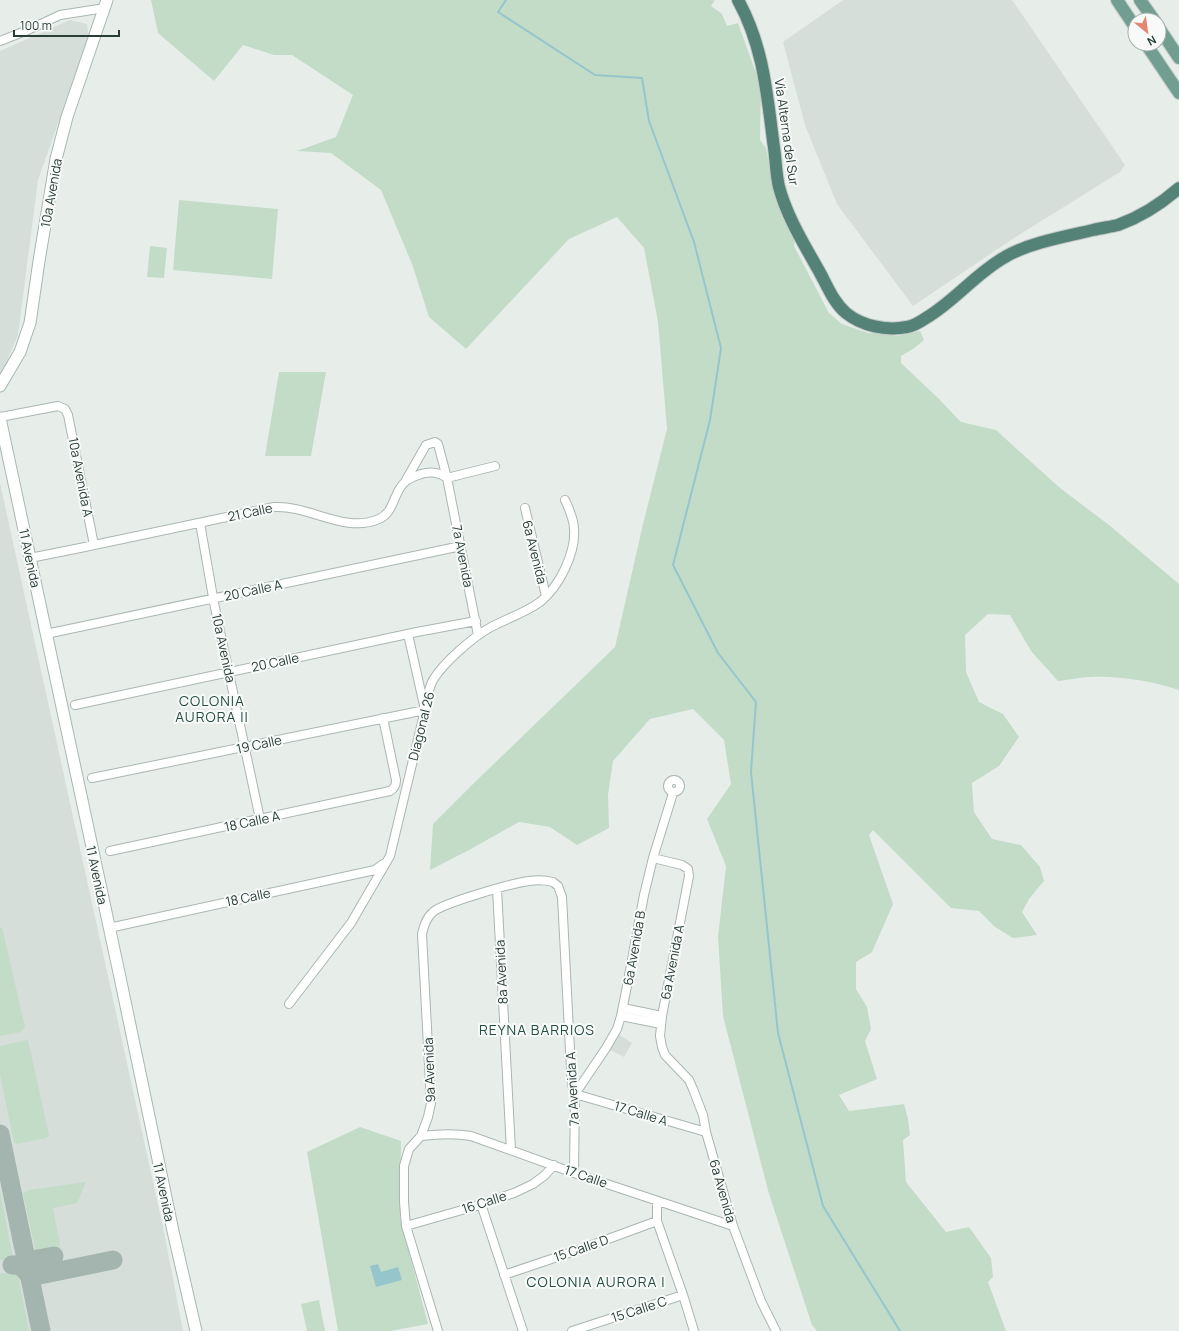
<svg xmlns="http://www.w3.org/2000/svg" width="1179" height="1331" font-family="Manrope,sans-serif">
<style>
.built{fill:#d5ded9}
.green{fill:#c3dcc8}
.water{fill:#96c6cc}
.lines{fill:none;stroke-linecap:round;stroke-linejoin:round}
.stream{stroke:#96c6cc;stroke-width:2}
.taxiway{stroke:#a4b4ae;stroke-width:19}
.minor-casing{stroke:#aab6b1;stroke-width:10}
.secondary-casing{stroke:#a6b8b1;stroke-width:13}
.primary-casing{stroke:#c3c9c7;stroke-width:14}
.trunk-casing{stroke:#c3c9c7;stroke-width:14}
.minor{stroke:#fff;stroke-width:8}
.secondary{stroke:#fff;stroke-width:11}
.primary{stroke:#719e90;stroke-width:12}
.trunk{stroke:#548276;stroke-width:12}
.labels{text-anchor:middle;stroke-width:4;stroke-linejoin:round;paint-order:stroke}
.street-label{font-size:13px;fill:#273e37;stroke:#f7faf9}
.neighbourhood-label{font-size:14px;letter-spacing:1px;fill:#254e42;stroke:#f7faf9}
</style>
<rect width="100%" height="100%" fill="#e7eeea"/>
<path class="built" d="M843,0H1012L1125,165L1120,172L1014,238L913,306L837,204L805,125L783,42Z
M70,20L87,24L89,36L38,180L18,335L0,377V51Z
M0,483L164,1232L183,1331H0Z
M618,1034L632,1043L624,1057L608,1049Z"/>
<path class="green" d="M151,0H715L711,6L722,14L727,26L738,23L761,87L760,140L766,148L775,195L795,241L794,246L829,313L842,324L868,333L898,336L920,331L924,340L913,349L901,356V363L938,398L961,422L996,430L1060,488L1109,525L1179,584V690C1150,681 1121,676 1091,677C1080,677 1069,680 1058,681L1031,651L1010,615L988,614L965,635L966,672L979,702L1003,714L1019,737L999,766L972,783L974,812L992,839L1021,845L1040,867L1044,881L1029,899L1022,912L1037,935L1013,938L995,927L979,911L951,908L873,830L869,835L893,904L872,952L856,962V989L867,1007L871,1029L865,1041L877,1079L839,1095L849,1111L904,1104L908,1119L910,1135L903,1140L906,1182L946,1232L969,1227L991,1258L993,1277L988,1282L1006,1331H817L812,1325L769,1194L723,1016L718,937L726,866L707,819L731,784L724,740L693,709L650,719L613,761L608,795L609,828L577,845L550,827L519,822L469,850L430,870L433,824L475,782L615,647L643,524L667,429L658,322L644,248L617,217L569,239L466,349L429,317L412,264L381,190L331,153L297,151L336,137L353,95L292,55H274L243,45L214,81L158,33Z
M179,200L278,209L272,279L173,270Z
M150,246L167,248L164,278L147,277Z
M279,372H326L311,456H265Z
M2,927L25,1027L21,1032L0,1036V928Z
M28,1040L49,1135L46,1138L17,1144L14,1142L0,1075V1046Z
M360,1127L401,1141L400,1218L428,1324L390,1331H338L307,1152Z
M86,1182L77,1203L53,1208L61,1249L36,1254L23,1193L29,1190Z
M0,1191L13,1258L0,1260Z
M12,1271L15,1273L18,1276L29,1331H0V1274Z
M319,1300L325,1331H307L301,1304Z"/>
<path class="water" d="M378,1264L381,1272L398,1267L402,1280L376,1287L370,1266Z"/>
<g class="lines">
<path class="stream" d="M506,0L498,12L595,75L642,78L649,121L694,242L721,348L710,420L673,565L718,653L756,702L751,772L778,1033L823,1206L900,1331"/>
<path class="taxiway" d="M0,1134L41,1331
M27,1261L54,1256
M12,1265C22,1264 25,1270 30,1277L113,1260"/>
<g class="minor-casing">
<path id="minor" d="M0,41L28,30L60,15L105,8
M0,417L58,406L65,409L68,415L94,545
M447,478L495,466
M406,480L426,445L435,442L438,444L447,478L478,635
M525,508L546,596
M200,523L214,603L260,819
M30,558L80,548L274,507C310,505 344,534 379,519C395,512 393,492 405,482C409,478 416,476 421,474C431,471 439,472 447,478
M46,634L461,546
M75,705L417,632L476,621
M92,778L425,710L408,634
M668 786a6 6 0 1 1 12 0a6 6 0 1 1-12 0Z
M673,793L653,858L644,895L628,981L621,1016L617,1029L606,1048L575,1094L706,1132
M110,851L390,791C395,788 396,785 396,780L383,718
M653,858L682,865L688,869L689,876L662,1016L660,1036L662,1047L665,1055L689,1080L693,1089L703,1115L706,1132L733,1226L761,1301L776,1331
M497,889L511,1150
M109,928L375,870L383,864
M289,1004L351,923L390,856L425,710C427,700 428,689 433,680C444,662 473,637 491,627C508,618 525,613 540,602C559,587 576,553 574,529C574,519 569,509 565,500
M623,1008L662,1016
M621,1016L661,1024
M421,1136C438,1134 454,1133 471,1136L574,1173L733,1226
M657,1201V1221L683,1295L694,1331
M481,1204L523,1331
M406,1226L469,1208L514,1193L533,1184L545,1175L554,1165
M504,1275L581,1249L657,1221
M438,1331L406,1226L404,1202V1166L409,1149L421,1136L428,1117L431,1103L422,934C424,926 426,918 433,912C443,903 513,883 529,881C537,880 545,880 553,882L558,886L562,897L571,1069L572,1084L575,1094L574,1173
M572,1331L683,1295"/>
</g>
<g class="secondary-casing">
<path id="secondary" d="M0,386L20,352L30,323L39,261L56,159L67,117L107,0
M0,418L121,982L173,1231L196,1331"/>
</g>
<g class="primary-casing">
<path id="primary" d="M1117,0L1135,27
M1140,0L1154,20
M1159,28L1179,58
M1146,44L1179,93"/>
</g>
<g class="trunk-casing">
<path id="trunk" d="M738,0C764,47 767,96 774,148C776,161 776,175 779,187C787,217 804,244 819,271C827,285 833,302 846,313C862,326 886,331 907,327C914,326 920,322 926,318C955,301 976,273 1005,257C1028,243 1067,236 1093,230C1101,228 1110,227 1118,225C1140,217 1162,203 1179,188"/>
</g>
<use href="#minor" class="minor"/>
<use href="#secondary" class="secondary"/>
<use href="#primary" class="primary"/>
<use href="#trunk" class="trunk"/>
</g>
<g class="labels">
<g class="street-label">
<text transform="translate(787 132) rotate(82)" y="5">Vía Alterna del Sur</text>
<text transform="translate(51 193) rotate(-80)" y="5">10a Avenida</text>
<text transform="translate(81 477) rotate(79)" y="5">10a Avenida A</text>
<text transform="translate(250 512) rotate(-12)" y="5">21 Calle</text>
<text transform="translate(535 552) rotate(76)" y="5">6a Avenida</text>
<text transform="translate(463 556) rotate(79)" y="5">7a Avenida</text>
<text transform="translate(30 558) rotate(78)" y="5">11 Avenida</text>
<text transform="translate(253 590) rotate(-12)" y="5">20 Calle A</text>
<text transform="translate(224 648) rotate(78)" y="5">10a Avenida</text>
<text transform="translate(275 662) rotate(-12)" y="5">20 Calle</text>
<text transform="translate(421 726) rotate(-76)" y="5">Diagonal 26</text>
<text transform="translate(259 744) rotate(-12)" y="5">19 Calle</text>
<text transform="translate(252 821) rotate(-12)" y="5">18 Calle A</text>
<text transform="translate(97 875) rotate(78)" y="5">11 Avenida</text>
<text transform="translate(248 897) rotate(-12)" y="5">18 Calle</text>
<text transform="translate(634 948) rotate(-80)" y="5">6a Avenida B</text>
<text transform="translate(672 962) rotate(-79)" y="5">6a Avenida A</text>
<text transform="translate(501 972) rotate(-93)" y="5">8a Avenida</text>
<text transform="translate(429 1070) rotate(-92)" y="5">9a Avenida</text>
<text transform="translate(572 1089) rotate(-93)" y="5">7a Avenida A</text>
<text transform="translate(641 1113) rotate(17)" y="5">17 Calle A</text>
<text transform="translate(586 1176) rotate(19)" y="5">17 Calle</text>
<text transform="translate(723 1191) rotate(74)" y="5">6a Avenida</text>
<text transform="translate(164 1192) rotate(78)" y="5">11 Avenida</text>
<text transform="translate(484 1202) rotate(-18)" y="5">16 Calle</text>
<text transform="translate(581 1248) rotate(-19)" y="5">15 Calle D</text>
<text transform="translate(639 1309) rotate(-18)" y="5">15 Calle C</text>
</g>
<g class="neighbourhood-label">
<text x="212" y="706">COLONIA<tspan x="212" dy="16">AURORA II</tspan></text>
<text x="537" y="1035">REYNA BARRIOS</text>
<text x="596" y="1287">COLONIA AURORA I</text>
</g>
</g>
<g transform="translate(1147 32) rotate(151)"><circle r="19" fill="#f7faf9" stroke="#a4afab"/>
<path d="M0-3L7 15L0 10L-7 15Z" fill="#e38770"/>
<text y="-6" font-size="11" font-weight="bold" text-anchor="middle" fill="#273e37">N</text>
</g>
<path d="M14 30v6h105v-6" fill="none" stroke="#273e37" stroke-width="2"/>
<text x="20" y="30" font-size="12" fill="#273e37" stroke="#f7faf9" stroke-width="3" paint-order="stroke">100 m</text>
</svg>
